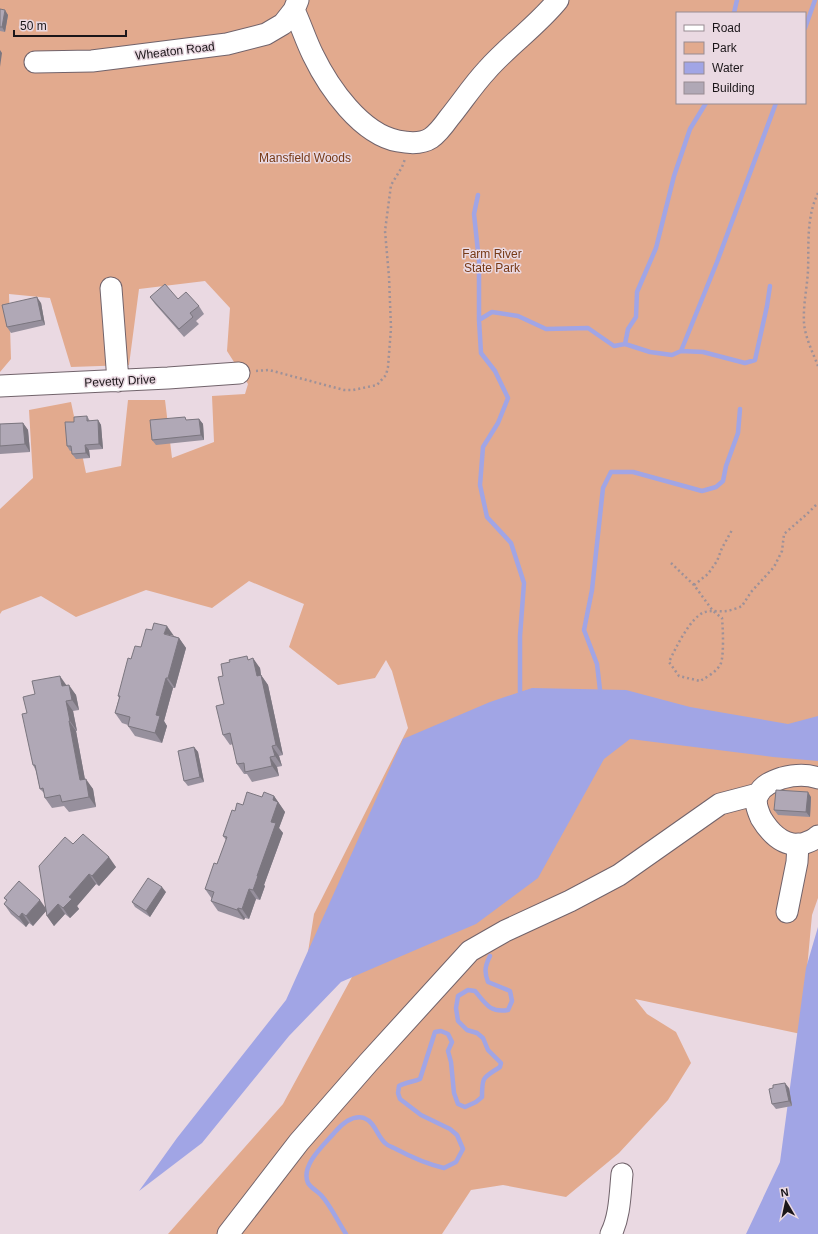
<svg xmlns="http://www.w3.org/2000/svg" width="818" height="1234" font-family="Arial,sans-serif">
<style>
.green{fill:#e2aa8e;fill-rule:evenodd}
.water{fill:#a1a5e5}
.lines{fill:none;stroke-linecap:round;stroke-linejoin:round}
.stream{stroke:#a1a5e5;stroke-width:4.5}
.minor-casing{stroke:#71636b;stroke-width:23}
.path{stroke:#9e9198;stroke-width:2.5;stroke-dasharray:2 3;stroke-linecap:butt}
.minor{stroke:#fff;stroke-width:21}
.wall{fill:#97909d}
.shaded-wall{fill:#7b767f}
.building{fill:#b0a8b6;stroke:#7b767f}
.labels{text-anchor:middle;stroke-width:3;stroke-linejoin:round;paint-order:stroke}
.street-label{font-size:12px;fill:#1b1619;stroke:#ead9e2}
.park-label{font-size:12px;fill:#763916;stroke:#ead9e2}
</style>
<rect width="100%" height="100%" fill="#ead9e2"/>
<path class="green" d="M0,0H818V898L812,915L801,1034L635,999L647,1014L676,1032L691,1063L668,1100L619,1153L566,1197L503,1185L471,1190L442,1234H168L283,1104L352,977L308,952L314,914L408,728L392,671L386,660L375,678L338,685L289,647L304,604L249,581L212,608L146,590L76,617L41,596L2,611L0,614V509L33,478L29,410L71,402L86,473L121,466L128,400H165L172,458L214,442L212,396L245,394L248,384L227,351L230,308L205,281L139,289L129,365L71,367L50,298L9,294L11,359L0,372ZM677,13H805V103H677Z"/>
<path class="water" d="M532,688L626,690L690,707L788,724L818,716V761L773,757L630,739L604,759L538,878L476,924L341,982L289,1036L202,1143L139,1191L177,1138L286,1000L403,739L490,702Z
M818,927V1234H746L780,1162L806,968Z"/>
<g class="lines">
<path class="stream" d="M734,13L737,0
M805,28L815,0
M478,195L474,214L479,261V320
M625,344L650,352L672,355L681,351L717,262L776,103
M681,351L703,352L745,363L755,360L767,306L770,286
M600,690L597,664L584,630L592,590L603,488L611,472H633L702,491L716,487L723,481L726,466L738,433L740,409
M520,692V636L524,583L511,543L487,517L480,485L483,447L498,423L508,398L495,371L481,353L479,320L492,312L518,316L546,329L588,328L614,346L625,344L628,329L636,317L637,292L656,248L674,176L690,129L706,103
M346,1234C338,1222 331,1206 321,1195C317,1191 311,1188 308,1183C300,1165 325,1144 335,1132C342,1124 353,1115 364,1118C375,1122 377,1136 385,1143C388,1146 392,1147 396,1149C411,1157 427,1164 444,1168L456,1162L463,1149L457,1135L450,1129L421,1115L400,1099L398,1093L399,1086C406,1082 413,1082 420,1079L435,1032L441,1031L448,1034L452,1042L448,1051L451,1062L454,1093L458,1104L465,1107L476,1102L482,1097C482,1076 483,1078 500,1067L501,1063L488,1050L483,1038L477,1033L467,1030L458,1021L456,1008L458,996L468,990L475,991C486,1004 490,1013 508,1010L512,1001L510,991L488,982C484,972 485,966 490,956"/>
<g class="minor-casing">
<path id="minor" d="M294,10C301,25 306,41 313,55C329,88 361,134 398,141C408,143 422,144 431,138C438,133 444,125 449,118C462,102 473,85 487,70C509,45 537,26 558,0
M35,62L92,61L227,44L266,34L283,24L294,10L298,0
M111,288L118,381
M0,386L168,378L239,373
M818,778C807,774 793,775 782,778C773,781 762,785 758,795C754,802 758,811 761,818C770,833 783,847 802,844C808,842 813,841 818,836
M787,912L797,862L798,844
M228,1234L299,1142L368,1063L470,951L505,931L570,901L619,875L720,804L758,794
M611,1234C620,1216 620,1194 622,1174"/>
</g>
<path class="path" d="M818,193C806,218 809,244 808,271C807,288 803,305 804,323C805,337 813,353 818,366
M256,371L269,370L344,390H353L377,385L386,375L388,367L391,328L389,277L385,231L391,185L402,167L405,159
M671,563L694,585L713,611L722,618C723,628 724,654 721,663C718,671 707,677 700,681L679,676L669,662C675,649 691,616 705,612C713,610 720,612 727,611C732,610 738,608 742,606L751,592L774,567L782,551L784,534L807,514L818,503
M694,585L708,574L717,561L722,548L732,530"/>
<use href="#minor" class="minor"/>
</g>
<path class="wall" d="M0,9L8,15L5,32L0,31Z
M150,297L178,299L199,306L204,314L196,321L199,324L184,337L155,304Z
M41,303L45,325L11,333L7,327Z
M87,416L90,421L98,420L101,425L103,449L89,450L90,458L76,459L72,454V451H70L67,446L74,422Z
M199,419L203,424L204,440L156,445L152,440L188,420Z
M23,423L28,430L30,452L0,454V424Z
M174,636L179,638L186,648L175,688H173L164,721L167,726L162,743L135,736L128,726V725L122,723L115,713L119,698L118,696L131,659L141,647Z
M250,659L260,668L261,675L268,685L283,755L279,756L282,766L277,767L279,776L252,782L247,774H244L237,764L233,744L230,745L223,735L224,704L223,676Z
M67,685L76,695L79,710L73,711L77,731H76L85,780L93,789L96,807L69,812L64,806L52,808L45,798L44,793L40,789L36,771L33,765L27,713L35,694Z
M194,747L198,752L204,782L188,786L184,781Z
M274,796L285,812L279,828L283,833L264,885L265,886L260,900L256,899L249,919L245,918L244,920L218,911L211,901L212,899L205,889L217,864L226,840L223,836L235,811L262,797Z
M811,797L810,817L778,815L774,810Z
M73,844L116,867L99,886L96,884L77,906L79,909L70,918L65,914L54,926L47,916L46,911L33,926L29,923L26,927L11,914L4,904L7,901L4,898L45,907Z
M166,892L150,917L135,907L132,902Z
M789,1088L792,1106L776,1109L772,1104Z"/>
<path class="shaded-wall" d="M5,10L8,15L5,32L2,27Z
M0,50L2,53L0,67Z
M37,297L41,303L45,325L42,320Z
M199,419L203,424L204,440L201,435Z
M98,420L101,425L103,449L99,444Z
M23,423L28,430L30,452L25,444Z
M85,445L89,450L90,458L86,453Z
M167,626L174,636L164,634Z
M179,638L186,648L175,688L168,678Z
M253,658L260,668L261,675L268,685L283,755L276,745L257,676Z
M60,676L67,686H62Z
M166,678L173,688L164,721L167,726L162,743L155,733L156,715Z
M69,685L76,695L79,710L72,700Z
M66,701L73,711L77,731L70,721Z
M69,721L76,731L87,790L80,780Z
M272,746L279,756L282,766L275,756Z
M194,747L198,752L204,782L200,777Z
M270,757L277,767L279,776L272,766Z
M86,779L93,789L96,807L89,797Z
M808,792L811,797L810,817L806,812Z
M274,796L285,812L279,828L283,833L264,885L265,886L260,900L253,890L271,822L273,800Z
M109,857L116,867L99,886L92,876Z
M89,874L96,884L77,906L79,909L70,918L63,908L69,897Z
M162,887L166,892L150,917L146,911Z
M249,889L256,899L249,919L242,909Z
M40,900L47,910L33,926L26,916Z
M58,904L65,914L54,926L47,916Z
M238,908L245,918L244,920L237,910Z
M22,913L29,923L26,927L19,917Z
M785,1083L789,1088L792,1106L789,1101Z"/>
<path class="building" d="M0,9L5,10L2,27H0Z
M165,284L178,299L186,292L199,306L190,313L193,317L179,329L150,297Z
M37,297L42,320L7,327L2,305Z
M87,416V421L98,420L99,444L85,445L86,453L72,454L71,446H67L65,422H74V417Z
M185,417L186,420L199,419L201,435L152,440L150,420Z
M23,423L25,444L0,446V424Z
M154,623L167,626L164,634L179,638L168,678H166L156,715L160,716L155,733L128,726L130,717L115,713L120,696H118L128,658L131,659L135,646L141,647L146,629L152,630Z
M247,656L248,660L253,658L257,676L261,675L276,745L272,746L275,756L270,757L272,766L245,772L244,763L237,764L230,733L223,735L216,706L224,704L218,677L223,676L221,664L230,662L229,660Z
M60,676L62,686L69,685L72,700L66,701L70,721H69L80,780L86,779L89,797L62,802L60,795L45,798L43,788L40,789L35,765H33L22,714L27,713L23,697L35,694L32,681Z
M194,747L200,777L184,781L178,751Z
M776,790L808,792L806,812L774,810Z
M247,792L262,797L264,792L274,796L273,800L278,802L271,822L276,823L257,876H258L253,890L249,889L242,909L238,908L237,910L211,901L214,892L205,889L214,863L217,864L227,837L223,836L232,810L235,811L237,803L243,805Z
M83,834L109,857L92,876L89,874L69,897L72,899L63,908L58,904L47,916L39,866L65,837L73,844Z
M148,878L162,887L146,911L132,902Z
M19,881L40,900L26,916L22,913L19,917L4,904L7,900L4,898Z
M785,1083L789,1101L772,1104L769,1089L773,1088V1085Z"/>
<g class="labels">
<g class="street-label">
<text transform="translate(175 51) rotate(-7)" y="4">Wheaton Road</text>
<text transform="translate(120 381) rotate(-3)" y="4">Pevetty Drive</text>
</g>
<g class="park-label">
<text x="305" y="162">Mansfield Woods</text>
<text x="492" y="258">Farm River<tspan x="492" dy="14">State Park</tspan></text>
</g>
</g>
<rect x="676" y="12" width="130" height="92" fill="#ead9e2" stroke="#978b92"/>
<rect x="684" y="25" width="20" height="6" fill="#ffffff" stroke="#978b92"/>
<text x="712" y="32" font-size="12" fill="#1b1619">Road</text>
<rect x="684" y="42" width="20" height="12" fill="#e2aa8e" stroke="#978b92"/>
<text x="712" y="52" font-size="12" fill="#1b1619">Park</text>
<rect x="684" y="62" width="20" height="12" fill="#a1a5e5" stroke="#978b92"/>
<text x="712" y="72" font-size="12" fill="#1b1619">Water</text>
<rect x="684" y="82" width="20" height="12" fill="#b0a8b6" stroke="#978b92"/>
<text x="712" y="92" font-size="12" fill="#1b1619">Building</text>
<g transform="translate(786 1202) rotate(351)" stroke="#ead9e2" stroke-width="3" paint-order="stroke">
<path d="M0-3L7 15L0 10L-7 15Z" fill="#1b1619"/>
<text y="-6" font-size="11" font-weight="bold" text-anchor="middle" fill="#1b1619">N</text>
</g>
<path d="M14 30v6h112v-6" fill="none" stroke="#1b1619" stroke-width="2"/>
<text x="20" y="30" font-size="12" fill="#1b1619" stroke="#ead9e2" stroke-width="3" paint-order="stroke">50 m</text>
</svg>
